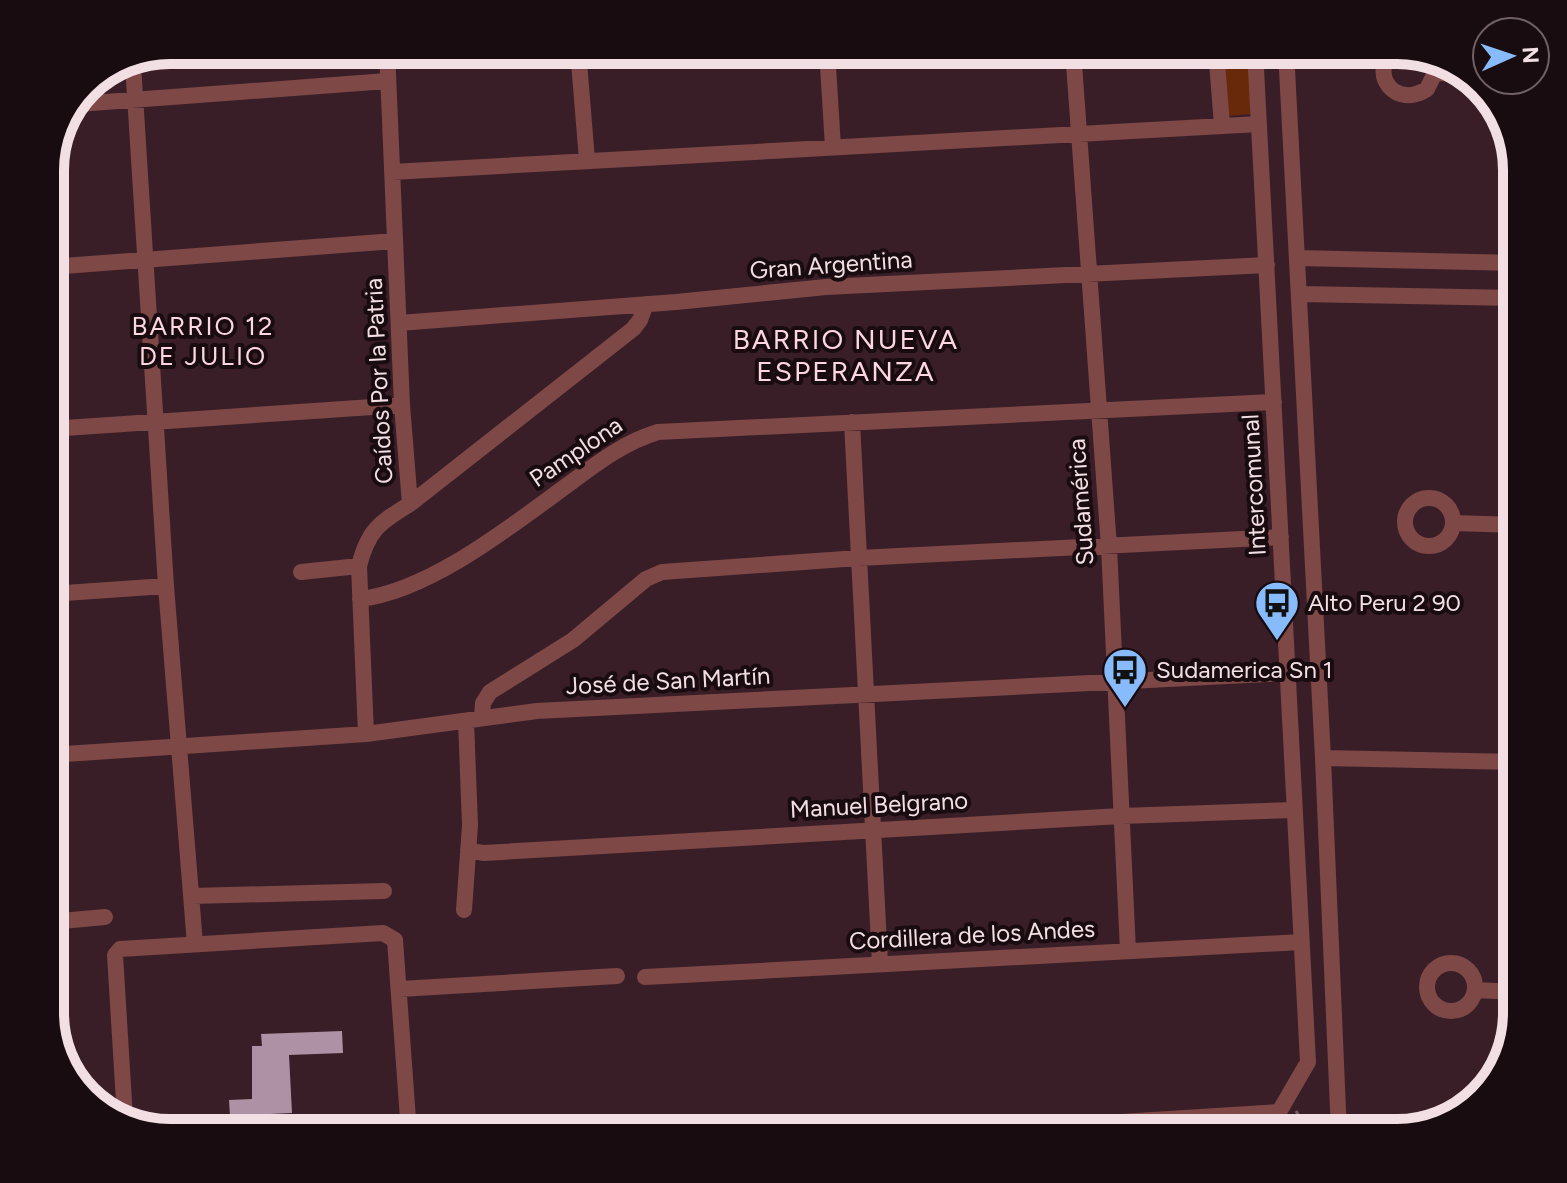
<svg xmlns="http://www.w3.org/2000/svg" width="1567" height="1183" font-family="Figtree,sans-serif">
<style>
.green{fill:#68290b}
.building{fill:#ae91a4}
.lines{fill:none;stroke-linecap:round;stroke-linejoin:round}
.path{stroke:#765e65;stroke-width:3;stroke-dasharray:4 6;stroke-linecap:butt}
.minor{stroke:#7e4847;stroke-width:16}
.labels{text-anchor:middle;stroke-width:8;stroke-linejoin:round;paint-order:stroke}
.street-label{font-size:24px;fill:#f2dfe4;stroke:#190c10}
.poi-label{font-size:24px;fill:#f2dfe4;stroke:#190c10;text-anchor:start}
.neighbourhood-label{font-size:26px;letter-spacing:2px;fill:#fcd6e0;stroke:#190c10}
.quarter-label{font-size:28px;letter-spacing:2px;fill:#fcd6e0;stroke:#190c10}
.rim{fill:none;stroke:#f2dfe4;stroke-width:10}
</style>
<rect width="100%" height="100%" fill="#391e27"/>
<path class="green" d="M1222,50H1248L1252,114L1228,116Z"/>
<path class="building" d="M342,1031L343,1053L289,1055L292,1113L230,1116L229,1100L252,1099V1046H262L261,1034Z"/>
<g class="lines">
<path class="path" d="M1296,1111L1309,1133"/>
<path class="minor" d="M578,50L587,160
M827,50L833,147
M1073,50L1109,547L1128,951
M1216,50L1222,125
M1255,50L1308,1062L1279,1112L1280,1133
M1286,50L1323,758L1339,1133
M1393,50C1368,76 1397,109 1427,89L1435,73L1433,62
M133,64L166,586L195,944
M1435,73L1468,74
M78,104L387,81
M392,172L1259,124
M1297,258L1517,263
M50,267L395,241
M1299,294L1517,298
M399,323L676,302L826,287L1267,265
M852,422L880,963
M50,429L402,405
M1405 522a24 24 0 1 1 48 0a24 24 0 1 1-48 0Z
M410,504L633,329L640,320L646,304
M1453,523L1517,525
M301,572L359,566
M50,594L166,586
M360,599C431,591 515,523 573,481C600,461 625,442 658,432L1274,402
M482,718L483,703L490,692L573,640L646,579L662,572L859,558L1281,537
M366,734L359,566C368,530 379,523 410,504L402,405L387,50
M50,755L366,734L537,711L1289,673
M1323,758L1517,762
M468,850L483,853L1121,816L1294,810
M192,896L384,891
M464,910L470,825L466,721
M50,922L105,917
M1427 987a24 24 0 1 1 48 0a24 24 0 1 1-48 0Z
M645,977L1301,942
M400,989L617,976
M1475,990L1517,992
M125,1118L115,955L120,949L383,933L395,940L409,1133
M943,1133L1279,1112"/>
</g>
<defs>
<g id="bus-pin" transform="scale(2.3)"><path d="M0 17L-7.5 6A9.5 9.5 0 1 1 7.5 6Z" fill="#87bbfb" stroke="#190c10"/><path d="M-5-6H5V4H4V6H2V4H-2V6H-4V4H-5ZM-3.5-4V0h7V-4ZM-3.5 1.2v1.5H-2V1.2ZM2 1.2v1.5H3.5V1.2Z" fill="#111"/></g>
</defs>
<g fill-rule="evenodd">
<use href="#bus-pin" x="1277" y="603"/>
<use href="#bus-pin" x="1125" y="670"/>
</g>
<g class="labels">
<g class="street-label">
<text transform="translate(831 265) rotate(-4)" y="8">Gran Argentina</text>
<text transform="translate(379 381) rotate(-93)" y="8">Caídos Por la Patria</text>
<text transform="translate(576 452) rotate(-34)" y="8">Pamplona</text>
<text transform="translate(1254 485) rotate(-93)" y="8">Intercomunal</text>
<text transform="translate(1081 502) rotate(-94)" y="8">Sudamérica</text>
<text transform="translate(668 681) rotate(-3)" y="8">José de San Martín</text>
<text transform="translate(879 805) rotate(-3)" y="8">Manuel Belgrano</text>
<text transform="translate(972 935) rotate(-3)" y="8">Cordillera de los Andes</text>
</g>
<g class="poi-label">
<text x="1308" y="611">Alto Peru 2 90</text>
<text x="1156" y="678">Sudamerica Sn 1</text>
</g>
<g class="neighbourhood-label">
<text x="203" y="335">BARRIO 12<tspan x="203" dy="30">DE JULIO</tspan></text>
</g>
<g class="quarter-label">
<text x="846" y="349">BARRIO NUEVA<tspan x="846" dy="32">ESPERANZA</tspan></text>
</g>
</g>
<path d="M0 0H1567V1183H0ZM170 64H1397A106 106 0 0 1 1503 170V1013A106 106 0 0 1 1397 1119H170A106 106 0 0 1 64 1013V170A106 106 0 0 1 170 64Z" fill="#190c10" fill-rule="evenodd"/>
<path class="rim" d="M170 64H1397A106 106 0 0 1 1503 170V1013A106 106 0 0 1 1397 1119H170A106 106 0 0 1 64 1013V170A106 106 0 0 1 170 64Z"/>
<g transform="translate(1511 56) rotate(87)"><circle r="38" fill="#190c10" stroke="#706065" stroke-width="2"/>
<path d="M0-6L14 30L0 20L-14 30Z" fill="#87bbfb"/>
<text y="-12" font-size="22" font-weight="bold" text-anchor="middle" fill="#f2dfe4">N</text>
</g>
</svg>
